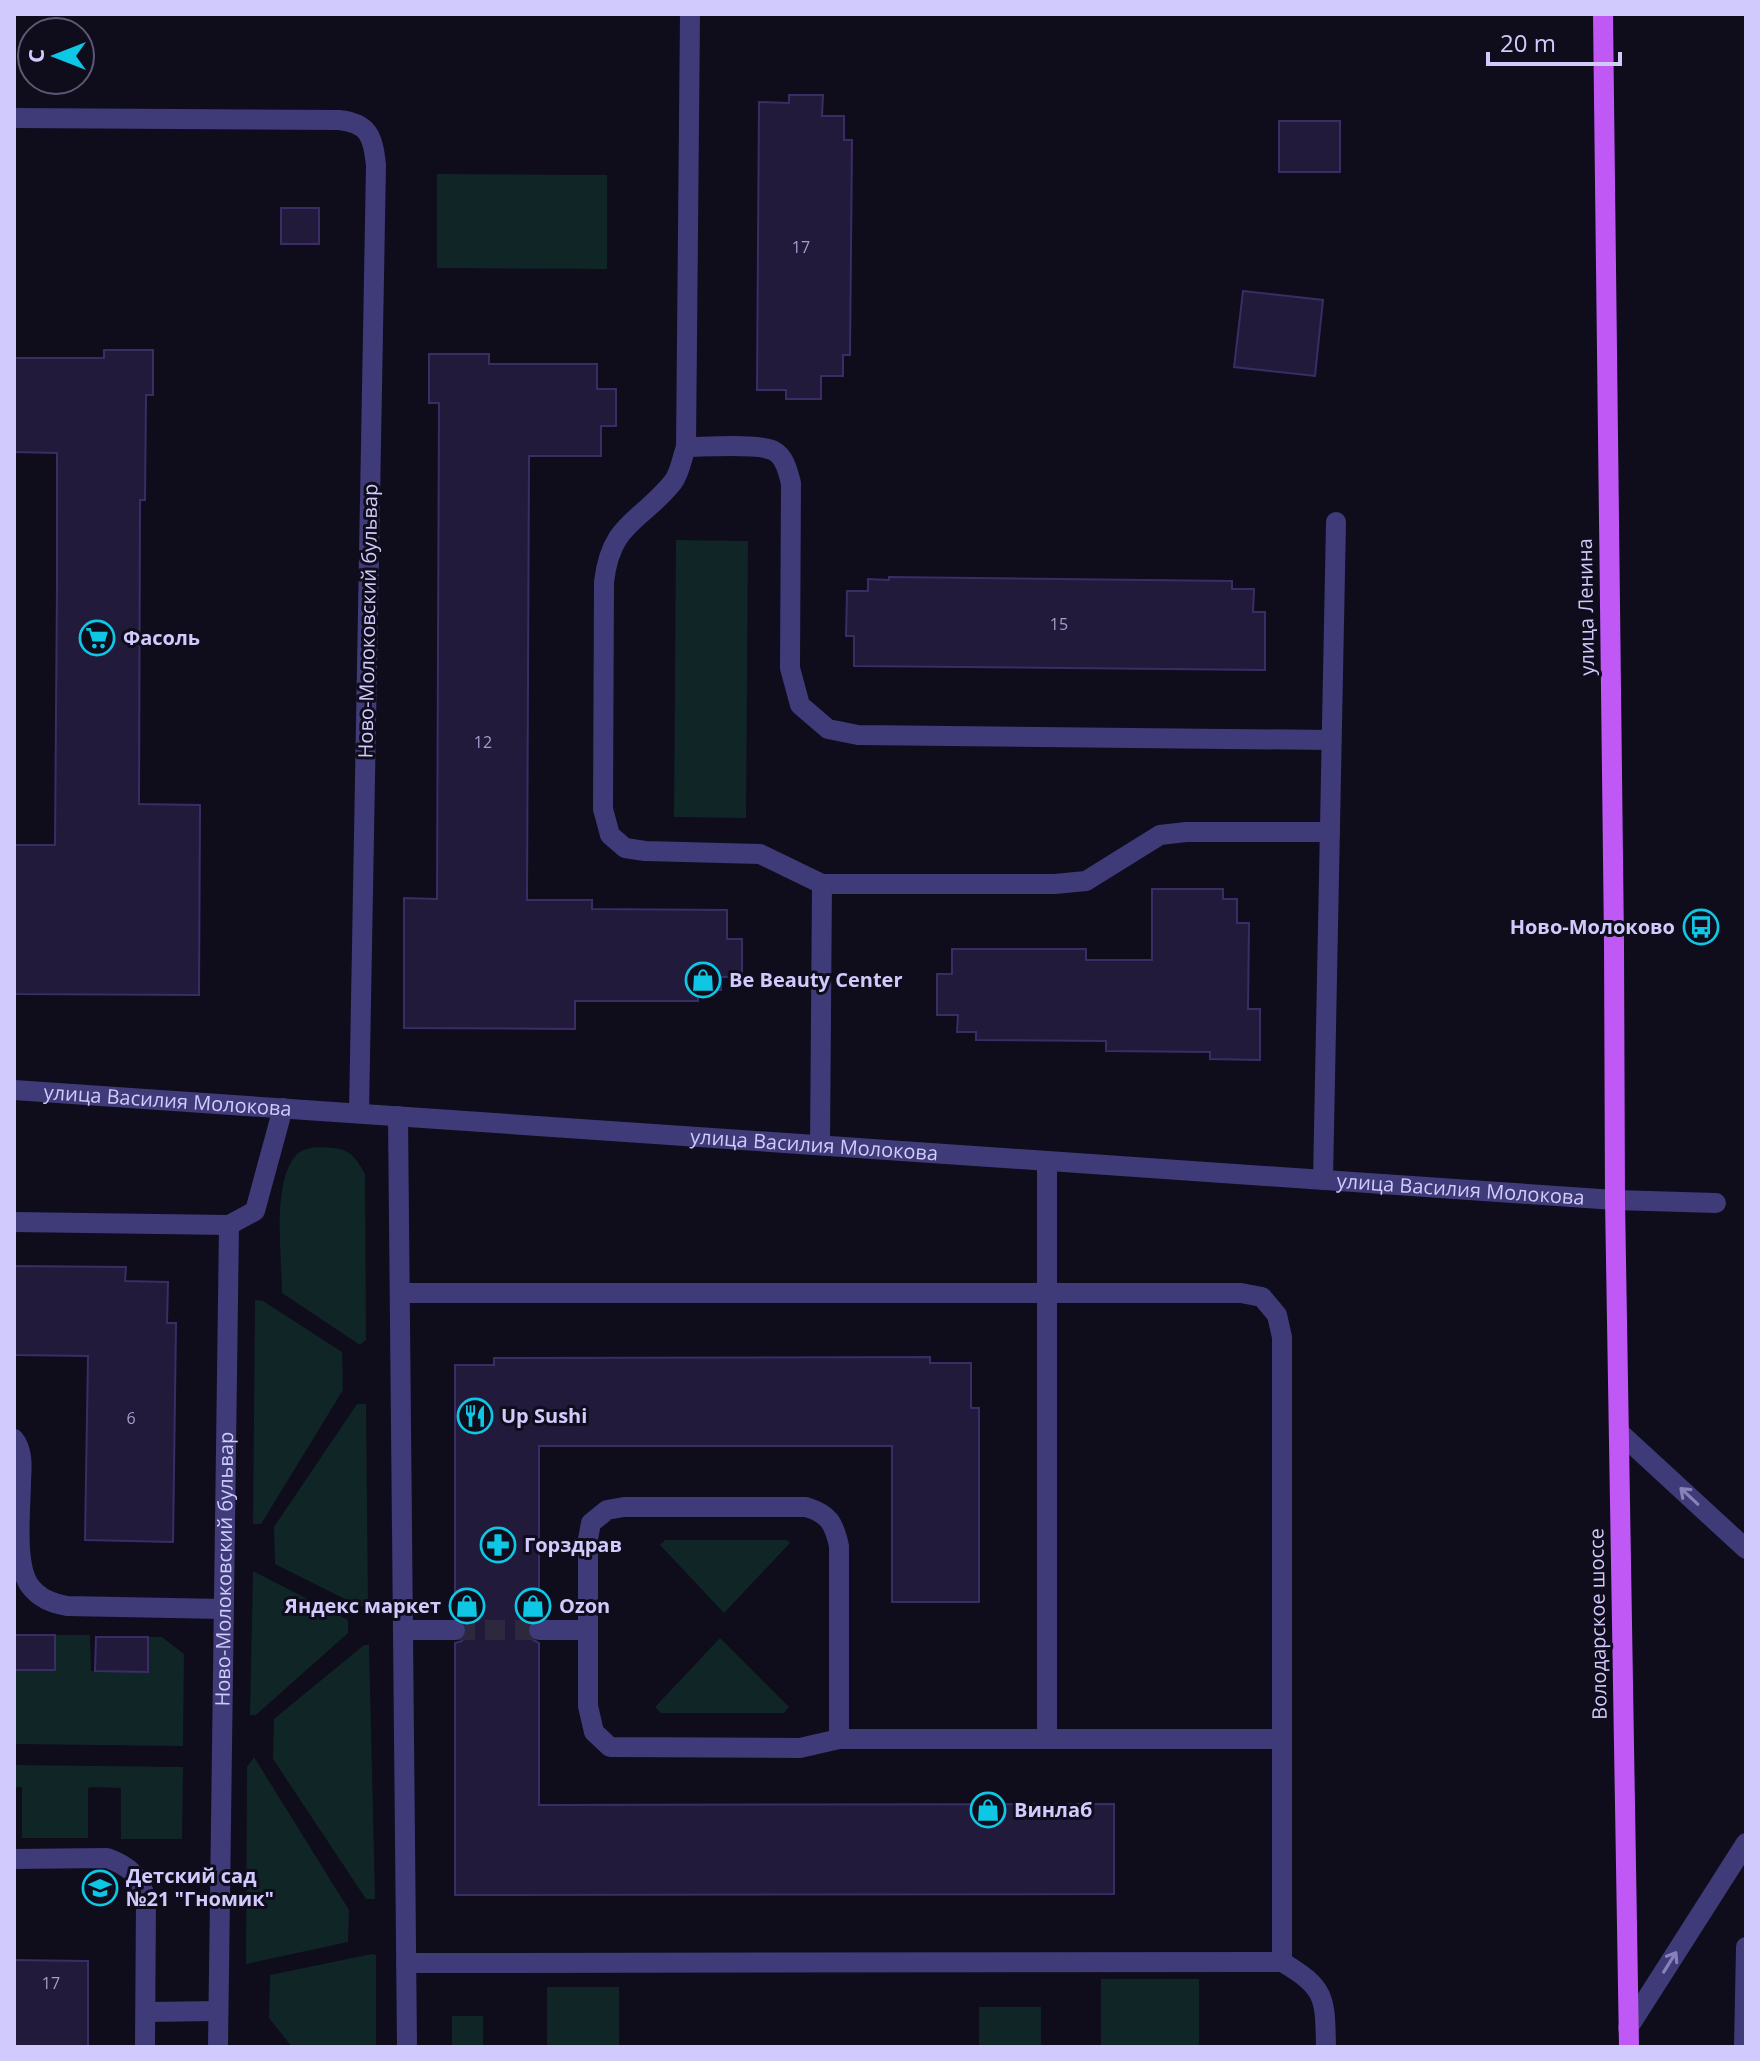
<svg xmlns="http://www.w3.org/2000/svg" width="1760" height="2061" font-family="'Open Sans',sans-serif">
<style>
.green{fill:#102525}
.building{fill:#221a3b;stroke:#3a2d66;stroke-width:2}
.lines{fill:none;stroke-linecap:round;stroke-linejoin:round}
.minor-tunnel{stroke:#2c283e;stroke-width:20;stroke-dasharray:20 10;stroke-linecap:butt}
.minor{stroke:#3f3a78;stroke-width:20}
.major{stroke:#bf58f5;stroke-width:20}
.oneway{stroke:#8882ba}
.labels{text-anchor:middle;stroke-width:6;stroke-linejoin:round;paint-order:stroke}
.number-label{font-size:16px;fill:#a59ecc}
.street-label{font-size:20px;fill:#d1cafc;stroke:#0f0c1c}
.poi-label{font-size:20px;font-weight:bold;fill:#d1cafc;stroke:#0f0c1c;text-anchor:start}
</style>
<rect width="100%" height="100%" fill="#0f0c1c"/>
<path class="green" d="M437,174L607,175V269L437,268Z
M676,540L748,541L746,818L674,817Z
M314,1147C343,1148 351,1147 365,1174L366,1340L360,1345L282,1293C282,1256 271,1182 297,1154C301,1150 308,1149 314,1147Z
M255,1300L263,1301L342,1352L343,1390L261,1524H253Z
M357,1404H366L368,1606H359L275,1564L274,1527Z
M665,1540H787L790,1543L724,1613L660,1545Z
M253,1571L348,1620V1633L256,1715H250Z
M55,1635H90L91,1671H148V1637H162L184,1654L183,1746L14,1744V1670H55Z
M720,1638L789,1707L784,1713H661L655,1707Z
M364,1645H369L375,1899H366L273,1759L274,1719Z
M254,1757L349,1910L348,1942L246,1964L247,1767Z
M14,1765L183,1767L182,1839H121V1788L92,1787L88,1788V1838H22V1787H14Z
M372,1954L376,1955V2047H292L269,2018L270,1975Z
M1101,1979H1199V2047H1101Z
M547,1987H619V2047H547Z
M979,2007H1041V2047H979Z
M452,2016H483V2047H452Z"/>
<path class="building" d="M789,95H823L822,116H844V140H852L850,355H843V376H821V399H786V390H757L759,102L789,103Z
M1279,121H1340V172H1279Z
M281,208H319V244H281Z
M1243,291L1323,300L1315,376L1234,367Z
M104,350H153V395H146L145,500H140L139,804L200,805L199,995L14,994V845H55L57,585V453L14,452V358H104Z
M429,354H489V364H597V389H616V426H601V456H529L527,900H592V909L727,910V939H742V977H721V990H698V1001H575V1029L404,1028V898L437,899L439,403H429Z
M889,577L1232,581V589H1254L1253,612H1265V670L854,666V636H846L847,591H868V579L889,580Z
M1152,889H1223V899H1237V923H1249L1248,1009H1260V1060L1210,1059V1052L1106,1051V1041L976,1040V1032H957L958,1015H937V974H952V949H1086V960H1152Z
M14,1266L126,1267L125,1281L168,1282L167,1323H176L173,1542L85,1540L88,1356L14,1355Z
M930,1357V1363H971V1408H979V1602H892V1446H539V1617L532,1619L526,1629L528,1637L539,1643V1805L1114,1804V1894L455,1895V1643L462,1641L468,1631L466,1623L455,1617V1365H494V1358Z
M14,1635H55V1670H14Z
M96,1637H148V1672L95,1671Z
M14,1960L88,1961V2047H14Z"/>
<g class="lines">
<path class="minor-tunnel" d="M455,1630H539"/>
<g class="minor">
<path d="M690,14L686,447C682,458 680,473 673,482C640,523 611,522 604,582L603,809L610,835L625,848L645,851L760,854L822,884H1055L1086,881L1160,835L1186,832H1330"/>
<path d="M14,118L339,120C369,123 373,137 376,165L359,1113"/>
<path d="M686,447C704,447 760,443 774,451C785,457 788,472 791,483L790,668L800,705L828,729L858,735L1331,740"/>
<path id="s1" d="M14,1090L1615,1200L1716,1203"/>
<path d="M398,1116L407,2047"/>
<path d="M820,1145L822,884"/>
<path d="M1047,1161V1739"/>
<path d="M1323,1180L1336,522"/>
<path d="M14,1222L229,1225"/>
<path d="M400,1293H1241L1262,1297L1277,1315L1282,1337V1962L406,1963"/>
<path d="M1619,1432L1746,1549"/>
<path d="M14,1439C23,1450 22,1467 21,1481C21,1507 14,1565 30,1586C40,1599 52,1603 67,1606L223,1609"/>
<path d="M403,1630H455"/>
<path d="M539,1630H588"/>
<path d="M839,1739V1546C834,1523 829,1514 806,1507H624L607,1510L591,1523L588,1539V1706L594,1732L610,1747L800,1748L839,1739H1282"/>
<path d="M14,1859L107,1858C130,1866 141,1877 146,1901L145,2047"/>
<path d="M1282,1962C1326,1988 1325,1997 1326,2047"/>
<path d="M146,2012L218,2011"/>
<path d="M1628,2028L1746,1843"/>
<path id="s2" d="M218,2047L229,1225L255,1211L283,1108"/>
<path d="M1744,2047L1746,1947"/>
</g>
<path class="major" d="M1603,14L1614,943L1615,1200L1629,2047"/>
</g>
<defs><path id="oneway-shaft" d="M-6 0H5M1.5-3L5.5 0L1.5 3" fill="none" stroke-width="1.6" stroke-linecap="round" stroke-linejoin="round" transform="scale(2)"/></defs>
<g class="oneway">
<use href="#oneway-shaft" transform="translate(1689 1496) rotate(-137)"/>
<use href="#oneway-shaft" transform="translate(1670 1962) rotate(-58)"/>
</g>
<defs>
<g id="supermarket-ring" transform="scale(1.8)"><circle r="9.5" fill="#0f0c1c" stroke="#0ec7e4" stroke-width="1.5"/><path d="M-6-5.5h2.5l.6 2H6L4.5 2H-2.5L-4.4-4H-6ZM-1.5 3.2a1.3 1.3 0 1 0 .1 0ZM3 3.2a1.3 1.3 0 1 0 .1 0Z" fill="#0ec7e4"/></g>
<g id="bus-ring" transform="scale(1.8)"><circle r="9.5" fill="#0f0c1c" stroke="#0ec7e4" stroke-width="1.5"/><path d="M-5-6H5V4H4V6H2V4H-2V6H-4V4H-5ZM-3.5-4V0h7V-4ZM-3.5 1.2v1.5H-2V1.2ZM2 1.2v1.5H3.5V1.2Z" fill="#0ec7e4"/></g>
<g id="shop-ring" transform="scale(1.8)"><circle r="9.5" fill="#0f0c1c" stroke="#0ec7e4" stroke-width="1.5"/><path d="M-5-2.5h2.3a2.7 3.5 0 0 1 5.4 0H5L5.5 6h-11ZM-1.5-2.5h3a1.5 2.3 0 0 0-3 0Z" fill="#0ec7e4"/></g>
<g id="restaurant-ring" transform="scale(1.8)"><circle r="9.5" fill="#0f0c1c" stroke="#0ec7e4" stroke-width="1.5"/><path d="M-5-6h1v4h1v-4h1v4h1v-4h1v5L-1.5 .5V6h-2V.5L-5-1ZM5-6V6H3V1.5H1.5Q1.5-4 5-6Z" fill="#0ec7e4"/></g>
<g id="pharmacy-ring" transform="scale(1.8)"><circle r="9.5" fill="#0f0c1c" stroke="#0ec7e4" stroke-width="1.5"/><path d="M-2-6h4v4h4v4h-4v4h-4v-4h-4v-4h4Z" fill="#0ec7e4"/></g>
<g id="school-ring" transform="scale(1.8)"><circle r="9.5" fill="#0f0c1c" stroke="#0ec7e4" stroke-width="1.5"/><path d="M0-5L7-2L0 1L-7-2ZM-4 1L0 2.5L4 1V4Q0 6-4 4Z" fill="#0ec7e4"/></g>
</defs>
<g fill-rule="evenodd">
<use href="#supermarket-ring" x="97" y="638"/>
<use href="#bus-ring" x="1701" y="927"/>
<use href="#shop-ring" x="703" y="980"/>
<use href="#restaurant-ring" x="475" y="1416"/>
<use href="#pharmacy-ring" x="498" y="1545"/>
<use href="#shop-ring" x="467" y="1606"/>
<use href="#shop-ring" x="533" y="1606"/>
<use href="#shop-ring" x="988" y="1810"/>
<use href="#school-ring" x="100" y="1888"/>
</g>
<g class="labels">
<g class="number-label">
<text x="801" y="253">17</text>
<text x="1059" y="630">15</text>
<text x="483" y="748">12</text>
<text x="131" y="1424">6</text>
<text x="51" y="1989">17</text>
</g>
<g class="street-label">
<text transform="translate(1586 607) rotate(-91)" y="7">улица Ленина</text>
<text transform="translate(368 621) rotate(-89)" y="7">Ново-Молоковский бульвар</text>
<text dy="7" stroke="none"><textPath href="#s1" startOffset="154">улица Василия Молокова</textPath></text>
<text dy="7" stroke="none"><textPath href="#s1" startOffset="802">улица Василия Молокова</textPath></text>
<text dy="7" stroke="none"><textPath href="#s1" startOffset="1450">улица Василия Молокова</textPath></text>
<text dy="7" stroke="none"><textPath href="#s2" startOffset="478">Ново-Молоковский бульвар</textPath></text>
<text transform="translate(1598 1624) rotate(-91)" y="7">Володарское шоссе</text>
</g>
<g class="poi-label">
<text x="123" y="645">Фасоль</text>
<text x="1675" y="934" text-anchor="end">Ново-Молоково</text>
<text x="729" y="987">Be Beauty Center</text>
<text x="501" y="1423">Up Sushi</text>
<text x="524" y="1552">Горздрав</text>
<text x="441" y="1613" text-anchor="end">Яндекс маркет</text>
<text x="559" y="1613">Ozon</text>
<text x="1014" y="1817">Винлаб</text>
<text x="126" y="1883">Детский сад<tspan x="126" dy="23">№21 "Гномик"</tspan></text>
</g>
</g>
<rect width="1760" height="2061" fill="none" stroke="#d1cafc" stroke-width="32"/>
<g transform="translate(56 56) rotate(270)"><circle r="38" fill="#0f0c1c" stroke="#5d5876" stroke-width="2"/>
<path d="M0-6L14 30L0 20L-14 30Z" fill="#0ec7e4"/>
<text y="-12" font-size="22" font-weight="bold" text-anchor="middle" fill="#d1cafc">С</text>
</g>
<path d="M1488 52v12h132v-12" fill="none" stroke="#d1cafc" stroke-width="4"/>
<text x="1500" y="52" font-size="24" fill="#d1cafc" stroke="#0f0c1c" stroke-width="6" paint-order="stroke">20 m</text>
</svg>
